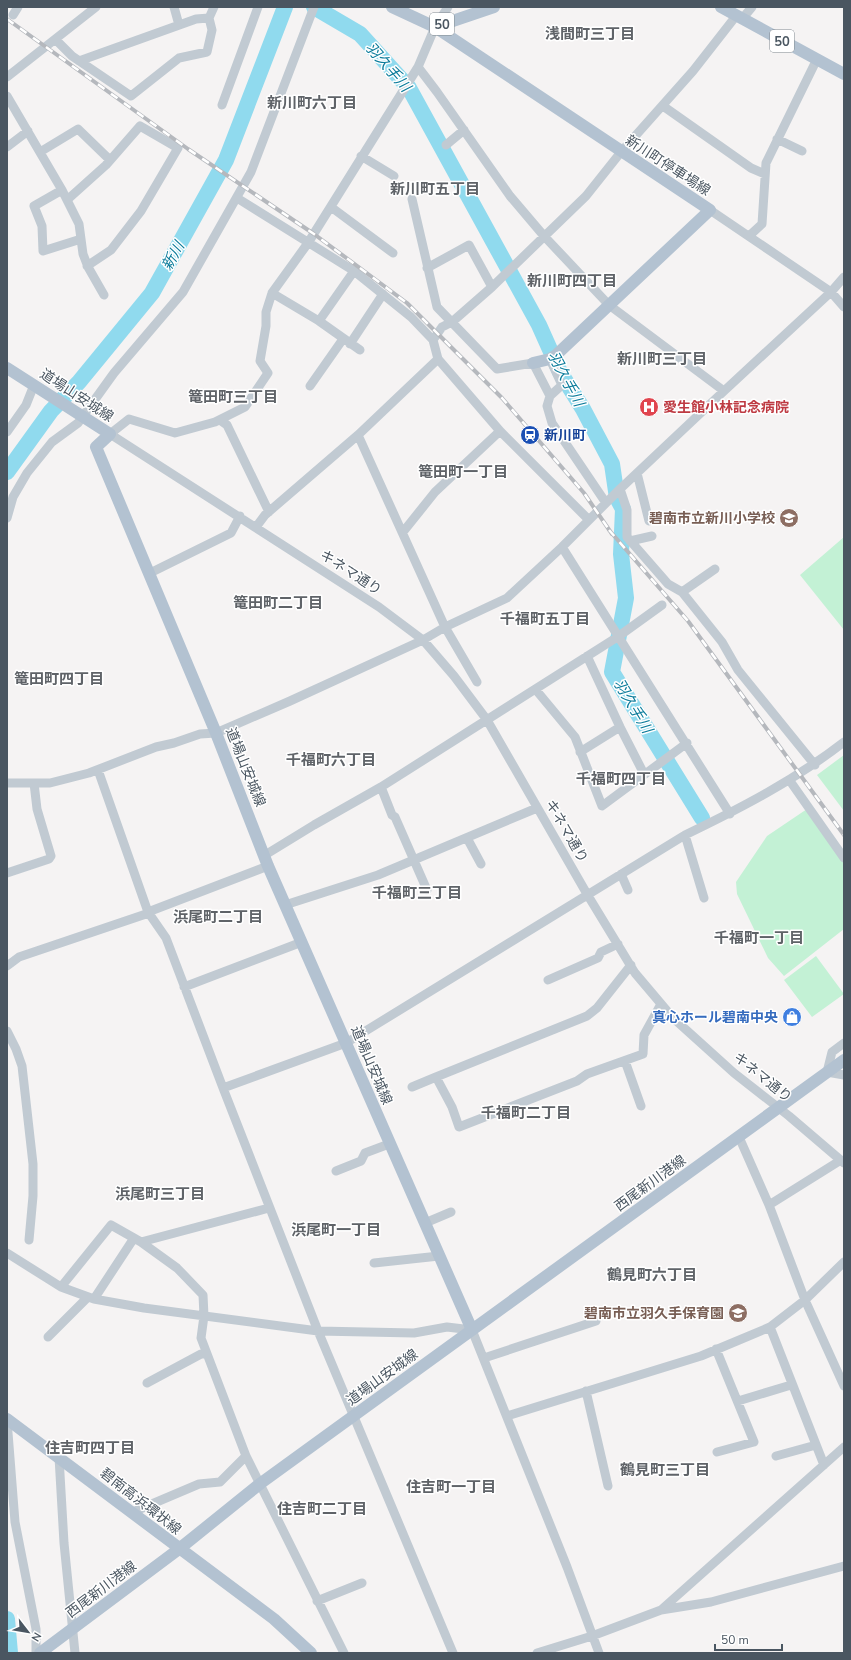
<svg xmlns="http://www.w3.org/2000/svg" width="851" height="1660" font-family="'Nunito Sans','Noto Sans JP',sans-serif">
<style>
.green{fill:#c3f1d5}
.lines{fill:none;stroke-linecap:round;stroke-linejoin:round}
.river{stroke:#90daee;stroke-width:16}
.minor{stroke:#c1cad2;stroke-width:9}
.major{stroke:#b3c2d1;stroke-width:12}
.rail-casing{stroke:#b5b8bd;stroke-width:4}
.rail{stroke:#fff;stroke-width:2.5;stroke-dasharray:8;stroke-linecap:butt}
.labels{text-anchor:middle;stroke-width:3;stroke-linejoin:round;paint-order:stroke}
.shield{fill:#fff;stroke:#808990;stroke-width:1}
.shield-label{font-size:13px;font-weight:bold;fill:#4a5661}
.street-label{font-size:14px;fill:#4a5661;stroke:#fff}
.health-label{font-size:14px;font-weight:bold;fill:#be3a42;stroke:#fff;text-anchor:start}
.transit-label{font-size:14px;font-weight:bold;fill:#164399;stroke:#fff;text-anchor:start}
.education-label{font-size:14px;font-weight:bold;fill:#785e54;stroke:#fff;text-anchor:end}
.shop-label{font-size:14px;font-weight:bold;fill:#366cbe;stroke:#fff;text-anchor:end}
.neighbourhood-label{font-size:15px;font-weight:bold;fill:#5f6368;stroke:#fff}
.water-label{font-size:15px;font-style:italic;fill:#0c7c9b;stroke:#fff}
</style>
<rect width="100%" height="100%" fill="#f5f3f3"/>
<path class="green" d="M844,537V630L800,575Z
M844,755V811L817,775Z
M807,809L844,862V929L784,976L768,958L737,894L736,882L767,836Z
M816,956L844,994L812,1017L784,980Z"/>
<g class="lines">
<path class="river" d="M314,7L360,34L409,88L539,325L560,372L583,409L612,464L617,498L623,509L621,554L626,598L612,672L702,818
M7,472L51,411L79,382L152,293L226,160L285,7
M7,1619L10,1653"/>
<path class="minor" d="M174,7L179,25
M448,7L435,27L418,67L308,243L272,293L266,312V326L260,361L268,373L245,407L215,422L175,433L129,419L110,434L379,607L423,640L454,676L487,720L587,894L635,973L673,1018L734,1073L789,1116L844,1163
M13,15L18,7
M742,19L752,7
M56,40L72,56L131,96L179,58L207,52L212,30L209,18L214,7
M79,61L196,19L209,18
M418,67L437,92L510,196L544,236L609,305L724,391
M7,77L96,7
M7,96L62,190L79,224L83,254L88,267L104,295
M222,105L258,7
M663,106L751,168L765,174
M777,139L802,151
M446,145L464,130
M7,147L28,131
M40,152L78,129L110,160
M361,156L394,176
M62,190L34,206L42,226L43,251L81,239
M237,198L354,271L411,317L433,340
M412,199L437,307L497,369L533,363L550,396
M67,200L106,165L140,126L178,148L141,211L111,250L87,266
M331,207L393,253
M710,210L831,292L844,307
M749,236L762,224L766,163L817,59
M427,268L469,245L492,287
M272,293L319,321L360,350
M319,321L354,271
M350,344L383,294
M550,359L562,385L550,396L547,406L552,423L606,503
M310,386L343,339
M220,420L227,425L269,512
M7,432L26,405L34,385
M358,435L445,627L477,682
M637,473L649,521
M620,489L627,510V537L668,584L682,592
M7,518L13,497L27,473L52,442L78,423L114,373L183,292L251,172L314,7
M589,520L500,431L438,359L433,340L442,327L452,322L492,287L586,196L621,152L693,71L736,16
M256,527L265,515L358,435L438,359
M403,532L435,492L500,431
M630,541L652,536
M562,547L730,814
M715,569L682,592L722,642L738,670L815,765
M150,573L231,533L240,516
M587,656L620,727L644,774
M536,690L575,737L602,806L687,743
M580,752L620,727
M98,770L148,912L166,938L223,1088L318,1331L453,1653
M790,781L844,858
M7,783H50L89,773L156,747L174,743L200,734L216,733L290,701L423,640L445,627L507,598L562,547L620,489L724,391L831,292L844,277
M381,787L392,815L395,817L427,890
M685,835L704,898
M467,838L481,864
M265,855L314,825L381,787L619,636L662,605
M7,873L49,859L51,856L37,809L34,783
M621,874L628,890
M285,905L378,875L537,808
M148,912L268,866
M631,965L597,1008L587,1016L436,1077L452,1107L459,1127L577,1081L587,1074L643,1054L644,1035L661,1004
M7,966L19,957L149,913
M548,980L598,958L601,952L618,944
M184,987L302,942
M7,1031L16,1049L22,1066L33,1164V1196L29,1240
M844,1043L832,1052L827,1072L844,1075
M625,1061L641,1106
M412,1087L436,1077
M223,1088L346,1043L685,835C741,808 795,780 844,742
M739,1137L769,1205L805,1300L844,1386
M336,1171L361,1161L365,1153L389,1144
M769,1205L841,1160
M425,1223L451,1212
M141,1242L269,1208
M7,1253L61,1287L94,1299L144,1308L318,1331L414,1333L447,1327L472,1330L567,1567L599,1653
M374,1263L439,1256
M61,1287L111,1225L141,1242L177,1268L203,1295L204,1316L201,1338L246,1456L344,1653
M94,1299L134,1238
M770,1327L824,1465
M48,1337L88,1297
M716,1349L754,1442L717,1452
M484,1358L596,1321
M147,1383L201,1354H206
M586,1391L608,1486
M738,1401L791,1385
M507,1416L701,1356L770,1327L805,1300L844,1262
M7,1420L15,1522L36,1629V1653
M776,1456L816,1445
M59,1457L64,1543L75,1653
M133,1512L199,1484L220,1482L246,1456
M317,1601L362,1583
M661,1610L711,1602L844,1566
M537,1653L592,1636L661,1610L844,1447"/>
<path class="major" d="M392,7L435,27L494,7
M721,7L844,74
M435,27L710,210L555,356L550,359L533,363
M7,368L110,434L96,447L216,733L268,866L472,1330
M7,1419L274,1619L311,1653
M40,1653L179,1549L261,1483L844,1060"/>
<g class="rail-casing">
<path id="rail" d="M7,19L188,149L314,234L407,303L502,398L584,493L612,534
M609,530L688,621L844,835"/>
</g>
<use href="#rail" class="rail"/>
</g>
<defs>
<g id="hospital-disc" transform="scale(1)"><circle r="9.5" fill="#e0444e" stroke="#fff"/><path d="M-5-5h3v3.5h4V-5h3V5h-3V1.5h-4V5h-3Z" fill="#fff"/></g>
<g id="station-disc" transform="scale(1)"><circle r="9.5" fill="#1a4fb4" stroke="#fff"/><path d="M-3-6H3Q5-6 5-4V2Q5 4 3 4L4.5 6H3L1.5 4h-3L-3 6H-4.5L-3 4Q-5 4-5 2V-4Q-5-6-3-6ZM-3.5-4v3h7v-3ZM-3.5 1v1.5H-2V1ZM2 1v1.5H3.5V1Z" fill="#fff"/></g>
<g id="school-disc" transform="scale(1)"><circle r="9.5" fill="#8d6e63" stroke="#fff"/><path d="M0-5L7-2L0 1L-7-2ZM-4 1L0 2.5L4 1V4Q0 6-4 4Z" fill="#fff"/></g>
<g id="shop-disc" transform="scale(1)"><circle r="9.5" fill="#3f7fe0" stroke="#fff"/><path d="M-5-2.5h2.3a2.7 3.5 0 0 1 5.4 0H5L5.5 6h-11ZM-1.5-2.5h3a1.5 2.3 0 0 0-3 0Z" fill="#fff"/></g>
</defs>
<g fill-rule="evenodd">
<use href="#hospital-disc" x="649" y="407"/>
<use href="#station-disc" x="530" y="435"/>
<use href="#school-disc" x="789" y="518"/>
<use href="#shop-disc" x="792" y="1017"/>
<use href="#school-disc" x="738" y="1313"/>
</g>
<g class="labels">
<g class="shield">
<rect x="430" y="13" width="24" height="22" rx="3"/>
<rect x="770" y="30" width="24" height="22" rx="3"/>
</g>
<g class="shield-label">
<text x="442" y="29">50</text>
<text x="782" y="46">50</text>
</g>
<g class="street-label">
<text transform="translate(668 165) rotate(33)" y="5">新川町停車場線</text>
<text transform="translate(77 395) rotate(33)" y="5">道場山安城線</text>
<text transform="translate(351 572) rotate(33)" y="5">キネマ通り</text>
<text transform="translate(246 767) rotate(68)" y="5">道場山安城線</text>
<text transform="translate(567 831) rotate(60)" y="5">キネマ通り</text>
<text transform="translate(372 1065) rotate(67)" y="5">道場山安城線</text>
<text transform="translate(763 1077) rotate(39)" y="5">キネマ通り</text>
<text transform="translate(650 1183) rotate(-36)" y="5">西尾新川港線</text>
<text transform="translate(382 1377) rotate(-36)" y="5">道場山安城線</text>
<text transform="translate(141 1501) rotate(38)" y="5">碧南高浜環状線</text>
<text transform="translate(101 1589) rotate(-37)" y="5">西尾新川港線</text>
</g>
<g class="health-label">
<text x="663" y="412">愛生館小林記念病院</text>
</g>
<g class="transit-label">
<text x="544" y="440">新川町</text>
</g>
<g class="education-label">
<text x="775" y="523">碧南市立新川小学校</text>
<text x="724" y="1318">碧南市立羽久手保育園</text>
</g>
<g class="shop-label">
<text x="778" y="1022">真心ホール碧南中央</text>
</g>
<g class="neighbourhood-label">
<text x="590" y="39">浅間町三丁目</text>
<text x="312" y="108">新川町六丁目</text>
<text x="435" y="194">新川町五丁目</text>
<text x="572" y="286">新川町四丁目</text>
<text x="662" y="364">新川町三丁目</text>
<text x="233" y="402">篭田町三丁目</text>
<text x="463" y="477">篭田町一丁目</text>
<text x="278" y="608">篭田町二丁目</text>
<text x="545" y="624">千福町五丁目</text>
<text x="59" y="684">篭田町四丁目</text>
<text x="331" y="765">千福町六丁目</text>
<text x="621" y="784">千福町四丁目</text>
<text x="417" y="898">千福町三丁目</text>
<text x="218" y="922">浜尾町二丁目</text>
<text x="759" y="943">千福町一丁目</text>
<text x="526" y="1118">千福町二丁目</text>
<text x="160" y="1199">浜尾町三丁目</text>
<text x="336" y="1235">浜尾町一丁目</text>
<text x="652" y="1280">鶴見町六丁目</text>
<text x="90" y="1453">住吉町四丁目</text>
<text x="665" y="1475">鶴見町三丁目</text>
<text x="451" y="1492">住吉町一丁目</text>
<text x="322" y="1514">住吉町二丁目</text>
</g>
<g class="water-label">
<text transform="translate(388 67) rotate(49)" y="5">羽久手川</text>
<text transform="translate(173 256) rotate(-61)" y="5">新川</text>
<text transform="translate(566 379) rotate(62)" y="5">羽久手川</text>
<text transform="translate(633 706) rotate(59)" y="5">羽久手川</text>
</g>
</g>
<rect width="851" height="1660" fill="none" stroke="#4a5661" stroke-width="16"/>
<g transform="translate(28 1632) rotate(121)" stroke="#ffffff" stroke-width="3" paint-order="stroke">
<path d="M0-3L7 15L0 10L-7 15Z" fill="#4a5661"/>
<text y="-6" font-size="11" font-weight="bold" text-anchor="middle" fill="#4a5661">N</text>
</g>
<path d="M715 1644v6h67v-6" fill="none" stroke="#4a5661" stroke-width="2"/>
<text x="721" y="1644" font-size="12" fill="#4a5661" stroke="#ffffff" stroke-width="3" paint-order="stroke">50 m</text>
</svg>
